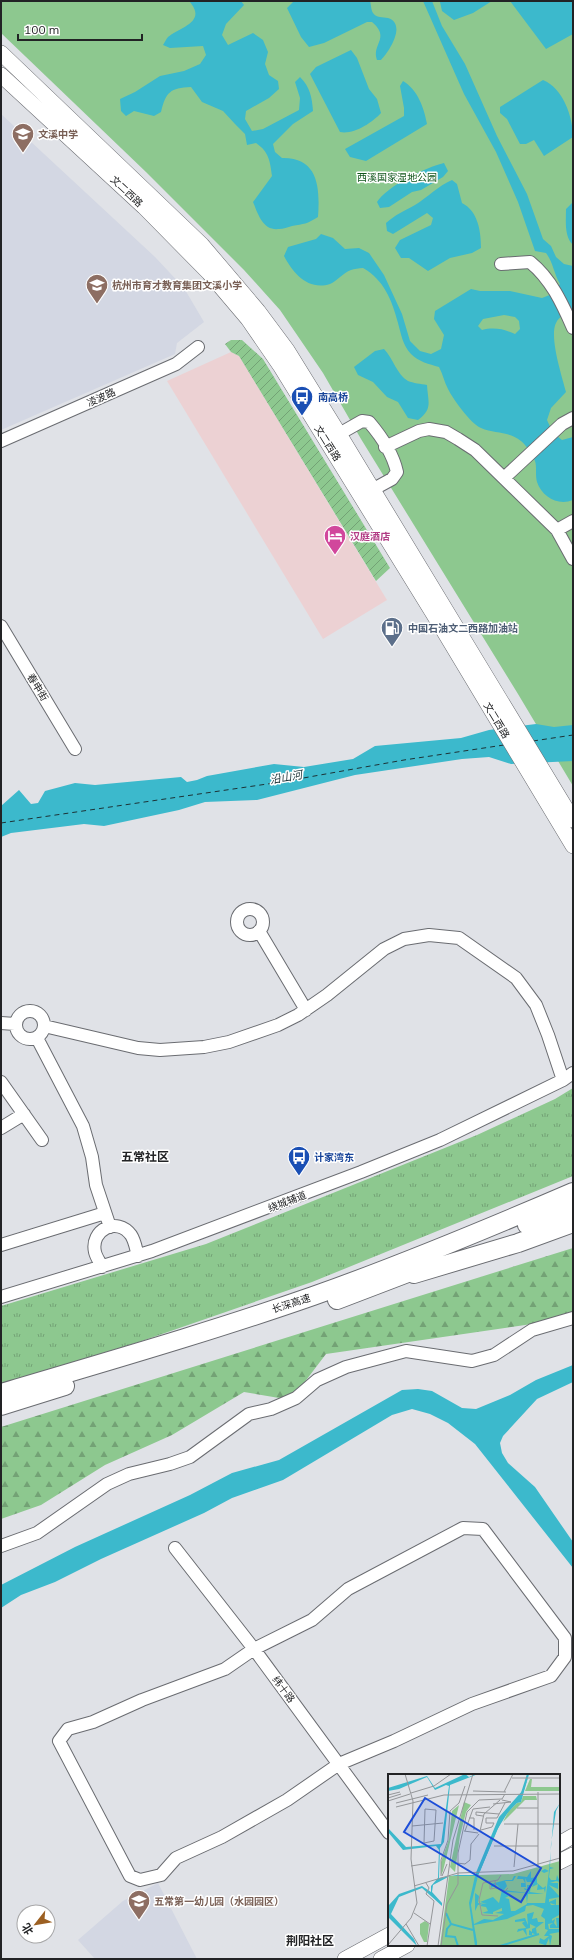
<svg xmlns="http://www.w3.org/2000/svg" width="574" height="1960" font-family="Mulish,'Noto Sans SC',sans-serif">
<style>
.commercial{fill:#ecd1d3}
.built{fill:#d3d7e3}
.grass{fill:url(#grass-tufts)}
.forest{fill:url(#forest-firs)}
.park{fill:#8dc88f}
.garden{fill:url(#garden-furrows)}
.water{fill:#3cb9cc;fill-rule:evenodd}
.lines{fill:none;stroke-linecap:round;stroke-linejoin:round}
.ferry{stroke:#1c3236;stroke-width:1;stroke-dasharray:5 4;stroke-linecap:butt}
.minor-casing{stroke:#6a6c71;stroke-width:14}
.major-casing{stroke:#6a6c71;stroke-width:16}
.highway-casing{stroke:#6a6c71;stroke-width:20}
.minor{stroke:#fff;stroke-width:12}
.major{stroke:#fff;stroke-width:15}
.highway{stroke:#fff;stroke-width:18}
.labels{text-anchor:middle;stroke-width:3;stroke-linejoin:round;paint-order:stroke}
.education-label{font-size:10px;font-weight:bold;fill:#785e54;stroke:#fff;text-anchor:start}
.park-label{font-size:10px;fill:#11561c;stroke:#fff}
.street-label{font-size:10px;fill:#222325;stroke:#fff}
.transit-label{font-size:10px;font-weight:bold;fill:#164399;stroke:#fff;text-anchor:start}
.hotel-label{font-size:10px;font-weight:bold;fill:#b23c85;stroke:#fff;text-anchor:start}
.service-label{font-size:10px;font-weight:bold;fill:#4e5e75;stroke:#fff;text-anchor:start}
.water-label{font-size:11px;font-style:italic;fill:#1c3236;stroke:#fff}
.quarter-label{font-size:12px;font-weight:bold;fill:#222325;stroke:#fff}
.inset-river{fill:none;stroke:#3cb9cc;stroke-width:2}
.inset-road{fill:none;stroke:#949699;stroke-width:1}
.view{fill:#1d4ed8;fill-opacity:0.15;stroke:#1d4ed8;stroke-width:2}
.inset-edge{fill:none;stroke:#222325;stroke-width:2}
</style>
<defs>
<pattern id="grass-tufts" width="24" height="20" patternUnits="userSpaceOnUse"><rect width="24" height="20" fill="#8dc88f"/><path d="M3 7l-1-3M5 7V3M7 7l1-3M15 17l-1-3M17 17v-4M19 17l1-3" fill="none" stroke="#73a275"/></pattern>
<pattern id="forest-firs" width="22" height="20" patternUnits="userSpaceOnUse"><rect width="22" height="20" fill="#8dc88f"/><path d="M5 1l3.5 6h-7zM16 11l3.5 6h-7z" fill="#73a275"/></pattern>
<pattern id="garden-furrows" width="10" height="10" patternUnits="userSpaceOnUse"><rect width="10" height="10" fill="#8dc88f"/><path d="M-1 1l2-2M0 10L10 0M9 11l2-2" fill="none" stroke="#73a275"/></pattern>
</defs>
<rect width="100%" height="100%" fill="#e0e2e7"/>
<path class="commercial" d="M231,352L239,356L387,600L323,639L167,381Z"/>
<path class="built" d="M1,114L155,257L184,288L204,322L177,343L175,354L1,430Z
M158,1883L197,1959H95L78,1940L123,1901Z"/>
<path class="grass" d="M573,1088V1176L312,1282L139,1342L1,1384V1306L206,1244L477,1135L555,1099Z"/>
<path class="forest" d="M573,1248V1318L326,1354L291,1400L244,1392L172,1435L105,1465L41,1505L1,1519V1427Z"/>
<path class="park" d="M1,1H573V786L518,694L361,439L323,373L280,310L244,270L146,172L1,33Z"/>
<path class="garden" d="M231,340H242L263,359L390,568L376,581L239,356L231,352L225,344Z"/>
<path class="water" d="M189,1H241L244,5L226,24L222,35L228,45L253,33L263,40L268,52L265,64L269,75L278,81L279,89L269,98L246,111L245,119L252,131L263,129L299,110L300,98L295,82L300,77C310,87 312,97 313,111L293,124L273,144L275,152L282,158C319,157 320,189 318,217C307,224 304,224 292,226C288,227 283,229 279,229C263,231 258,214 253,202L272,176C270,161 269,152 256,143L247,145L245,134L235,124L223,111L202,102L191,87C170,88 166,92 161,112L154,116L134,111L126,116L121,111L120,99L135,92L160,76L184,71L200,64L206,55L203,46L170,48L163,45C165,42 166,39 168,37C180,27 208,22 189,1Z
M294,1H370C371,4 371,10 373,13C376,18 383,17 388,18C407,24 389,52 381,60H377C371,44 391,38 372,22H367L324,43L309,47L301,37L287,8Z
M423,1H432L442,26L465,64L497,136L527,194L543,239L551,246L556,257L564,264L573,266V309C567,313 559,316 556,323C549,337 562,376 566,392L551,408L547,420L553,433L562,440L573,437V500C558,506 542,497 537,482C535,475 537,467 535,461C533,455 526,445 521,441C509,431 495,434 481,428C471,424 453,399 448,389C444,382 443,374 439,367C429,364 419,362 411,354C403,346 401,334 398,323C392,300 384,280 363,268C359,268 354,269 351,270C343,273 337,281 330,284C308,291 293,273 284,256L288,247L316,239L321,234L333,238L345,249L359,248L369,253L384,275L402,314L410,341L420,351L431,354L441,349L444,335L434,319L435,311L471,289L480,291H510L542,298L552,294L560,284C554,274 553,262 546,253L535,251L518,202L496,152L464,94ZM504,315L515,317L519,321L520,329L515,334C504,329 494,327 482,330L478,326L483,319Z
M492,1L473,13L454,20L442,11L440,2Z
M510,1H573V34L546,49Z
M351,50L357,58L369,89L377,99L381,113C372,123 353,135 340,132L310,74L316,67Z
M543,80C563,88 573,117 573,137L544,156L534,140L526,144H520L507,119L500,113V107Z
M403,81C418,90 424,108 427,124L366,161L350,157L345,149L404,116V108L400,86Z
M444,163L448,171L443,177L421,190L412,192L389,207L380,208L377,202C386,187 426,167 444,163Z
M452,180L457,184L462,203C478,211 481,231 481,248L472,253L450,258L428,271L409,258H401L395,248L400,240L431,225L433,218L427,213L393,234L387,231L386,223C395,215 404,211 415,205C428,197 438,186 452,180Z
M573,202V245C564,236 566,221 566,209Z
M384,349C393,358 397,375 408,381C413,383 421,384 427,385C428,402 433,409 418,420L408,418L398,402L387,397L373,382L358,375L354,367L375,351Z
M536,724L554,727L573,725V761L511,764L489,757L462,759L355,775L257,800L205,802L179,810L104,826L84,824L11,833L1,837V806L19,790L31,804L38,803L45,791L75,783L95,785L181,777L187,782L197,780L207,776L274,764L304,767L353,759L375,746L461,738L489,730Z
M573,1365V1382L537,1399L503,1436L500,1443L502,1453L508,1463L535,1487L573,1542V1568L475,1444L448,1423L430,1414L412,1409L392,1415L283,1480L232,1498L204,1513L101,1559L55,1582L21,1595L1,1608V1585L75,1547L190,1495L232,1473L279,1460L402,1390L418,1389L432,1391L462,1408L476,1409L510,1395L536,1380Z"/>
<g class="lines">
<path class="ferry" d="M533,741L573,735
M1,823L281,782L404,760L504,745"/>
<g class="minor-casing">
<path id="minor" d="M501,264L530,262C551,279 562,303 573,328
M339,434L362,421L369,422C381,436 393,454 397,472L392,479L372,490
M1,441L176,364L198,347
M385,447L419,431L429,429L446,432L458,439L475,450L557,530L573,559
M504,478L562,424L573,418
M557,530L573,521
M1,626L75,749
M237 922a13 13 0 1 1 26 0a13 13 0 1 1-26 0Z
M259,931L306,1010
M16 1025a14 14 0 1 1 28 0a14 14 0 1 1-28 0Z
M1,1023L15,1024
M44,1026L138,1048L160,1050L204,1047L229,1042L278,1025L298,1015L327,995L384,949L404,939L429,935L459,938L516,978L536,1005L548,1035L563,1080
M37,1038L83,1126L92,1157L96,1185L110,1227
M1,1082L42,1140
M1,1128L24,1114
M1,1245L105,1213
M102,1267C100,1262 96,1257 95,1252C90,1230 117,1216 131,1235C135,1241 136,1249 138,1256
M1,1297L152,1251L361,1172L440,1140L563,1080L573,1073
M463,1528L483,1529L565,1638V1657L551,1676L472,1704L394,1741L339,1764L287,1800L222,1837L176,1858L161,1875L140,1880L130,1876L59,1741L68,1729L93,1722L142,1700L225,1669L254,1649L312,1620L348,1589Z
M1,1546L37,1533L107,1484L129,1474L170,1464L190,1457L249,1414L271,1409L296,1398L317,1380L346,1367L406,1351L472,1361L494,1355L532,1330L573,1318
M175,1548L254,1649L389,1833"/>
</g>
<g class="major-casing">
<path id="major" d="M1,53L202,245L258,311L287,350L339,434L573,820
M1,75L144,207L209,273L248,319L281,367L439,623L573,846
M559,1844L573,1836
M559,1862L573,1855
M345,1959L389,1935
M381,1959L407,1945"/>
</g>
<g class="highway-casing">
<path id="highway" d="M527,1225L573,1206
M414,1274L518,1243L573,1223
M337,1300L426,1266
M1,1393C105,1362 210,1332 313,1296C401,1265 487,1229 573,1192
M1,1406L65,1386"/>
</g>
<use href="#minor" class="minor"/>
<use href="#major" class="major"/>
<use href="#highway" class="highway"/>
</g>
<defs>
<g id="school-pin" transform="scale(1.15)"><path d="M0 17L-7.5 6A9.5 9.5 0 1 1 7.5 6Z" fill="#8d6e63" stroke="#fff"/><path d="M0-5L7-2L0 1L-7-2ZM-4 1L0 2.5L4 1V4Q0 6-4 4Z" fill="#fff"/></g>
<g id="bus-pin" transform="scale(1.15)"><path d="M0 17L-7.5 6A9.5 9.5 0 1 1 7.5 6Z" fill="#1a4fb4" stroke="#fff"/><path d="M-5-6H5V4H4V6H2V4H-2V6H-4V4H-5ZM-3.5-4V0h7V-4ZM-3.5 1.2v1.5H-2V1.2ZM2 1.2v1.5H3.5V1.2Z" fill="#fff"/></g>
<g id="hotel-pin" transform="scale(1.15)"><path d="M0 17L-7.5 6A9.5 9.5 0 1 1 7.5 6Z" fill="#d1479c" stroke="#fff"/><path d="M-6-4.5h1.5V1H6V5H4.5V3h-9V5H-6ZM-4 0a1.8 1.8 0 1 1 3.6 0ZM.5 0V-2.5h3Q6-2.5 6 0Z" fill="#fff"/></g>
<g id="fuel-pin" transform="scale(1.15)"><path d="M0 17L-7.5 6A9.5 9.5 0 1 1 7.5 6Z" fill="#5c6f8a" stroke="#fff"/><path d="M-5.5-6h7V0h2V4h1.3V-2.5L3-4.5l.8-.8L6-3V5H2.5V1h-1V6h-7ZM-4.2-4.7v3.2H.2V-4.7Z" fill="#fff"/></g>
</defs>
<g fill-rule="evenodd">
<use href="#school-pin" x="23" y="134"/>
<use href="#school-pin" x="97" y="285"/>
<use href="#bus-pin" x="302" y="397"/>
<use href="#hotel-pin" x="335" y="536"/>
<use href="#fuel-pin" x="392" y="628"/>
<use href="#bus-pin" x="299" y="1157"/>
<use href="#school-pin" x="139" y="1901"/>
</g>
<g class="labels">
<g class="education-label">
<text x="38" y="138">文溪中学</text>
<text x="112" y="289">杭州市育才教育集团文溪小学</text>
<text x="154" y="1905">五常第一幼儿园（水园园区）</text>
</g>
<g class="park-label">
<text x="397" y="181">西溪国家湿地公园</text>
</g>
<g class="street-label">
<text transform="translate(127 191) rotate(43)" y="4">文二西路</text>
<text transform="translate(101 397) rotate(-24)" y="4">凌波路</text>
<text transform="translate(328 443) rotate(58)" y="4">文二西路</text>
<text transform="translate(38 687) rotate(59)" y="4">春申街</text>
<text transform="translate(497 720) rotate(59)" y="4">文二西路</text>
<text transform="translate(287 1201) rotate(-21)" y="4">绕城辅道</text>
<text transform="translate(291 1303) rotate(-18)" y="4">长深高速</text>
<text transform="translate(284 1689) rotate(53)" y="4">纬十路</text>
</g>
<g class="transit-label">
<text x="318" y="401">南高桥</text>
<text x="314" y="1161">计家湾东</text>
</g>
<g class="hotel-label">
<text x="350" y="540">汉庭酒店</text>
</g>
<g class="service-label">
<text x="408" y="632">中国石油文二西路加油站</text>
</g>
<g class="water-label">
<text transform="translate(286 777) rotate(-10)" y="4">沿山河</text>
</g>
<g class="quarter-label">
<text x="145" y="1161">五常社区</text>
<text x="310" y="1945">荆阳社区</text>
</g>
</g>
<g transform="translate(388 1774)">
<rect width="172" height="172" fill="#e0e2e7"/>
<path d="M142,5H144L143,13H172V17H137ZM135,22H148L149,26H137L115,48L120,38L129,29L133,28ZM76,28L83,31L78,38L72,62L67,98L62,93Z" fill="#8dc88f"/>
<path d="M71,31L55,97L53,101V88L61,65L64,37Z" fill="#8dc88f"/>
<path d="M172,87V172H52L61,102L125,100ZM37,147L41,150L39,168H36L32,160V150Z" fill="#8dc88f"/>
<path d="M77,0L81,3L87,0H90L62,11L56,68L52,74L51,104L69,101H87L111,43L135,16L141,0L133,28L129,29L120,38L109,56L90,102L83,131L86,150L96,145L105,146L116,140L107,139L114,137V134L105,138V140L94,139L100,137L98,133L92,132L94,130L90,131L87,137V119L91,122L90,129L99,130L92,128L105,123L111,129L114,116L109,111L103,114V110L118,106H124L126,102H128L125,107H117L119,112L116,116L140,119L141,116H137L136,114L139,115V111H143L142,118L156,120H140L139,129H157L161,97L156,99L153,97L157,95L161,97L166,38L172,29L168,37L163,70L162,93L166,94L162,95L161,103L163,106H168L169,101L172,108L168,107L162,109H170V115L161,111L172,123L161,125V128L168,125V131L162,129L163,131H172L171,141L164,145V147L167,145L166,149L169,153L168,144H172L171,154H162V151L165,149L160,150L161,155H172V158L161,160L164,162L162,172L161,164L158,171L160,172L151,169L152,164L156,166L161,162H156L160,156L157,155V145L153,142L156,135L145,131L138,132L137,137L119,145L86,151L89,168V172H87L81,129L87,102H62L45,111L44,118L54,129V132L34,114L11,123L3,140L26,165L29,172L0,143L1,131L11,120L34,112L43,118V112L50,104L51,76L48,72L15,76L0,58V54L18,73L53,70L61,12L58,11L47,16L39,3L11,15L0,17V14L39,2L47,14ZM118,118L137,119L136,124L138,120L139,130L127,137H123L121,125L117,124L121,122ZM143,97V104L149,103V109L155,114L158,112L157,119L156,115L149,116L150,110L144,113L146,108H139L137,104L138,113H133V109H137L135,105H129L130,102L139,103ZM146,138L144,145L149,144L150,148H156L148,154L149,161L144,159V161H141V156L144,158V155L148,153L142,150V154L138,155L139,162L135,156L129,158L130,155L138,154L134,149L137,147L127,148V146L137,144L140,151L139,140Z" fill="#3cb9cc" fill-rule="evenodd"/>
<path class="inset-river" d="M134,19L140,0M91,97L112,47L131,23M58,139L63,150L85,156M63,150L59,155L58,162L67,163L70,172M112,172L151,160"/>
<path class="inset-road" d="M124,4H172M85,17L118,18M116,18L125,0M150,18V92M23,19L46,12L63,0M0,21L12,18M0,24L13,20M0,27L22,20M8,29L40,21M105,30L123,28L114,26M8,33L56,21L172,20M129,34H150M37,35L48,36L46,67L36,69ZM95,42L88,41V38L111,40M81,44H86V56M116,50H172M24,52L55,49M93,56L104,53L106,49H98V44H109L117,29M76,57L90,59M77,57L85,35L102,33M92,57L96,40L112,26M106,72H150M69,89L77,90L82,86L83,70L91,60M23,92L48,88M126,93L130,50M53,102V86L60,66L62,37L71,29L77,12M54,102L59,90M107,107L108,114L117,117L120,114M102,108V115L108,114M38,109L41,114L38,120L46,127M26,112L70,99L125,97L172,84M26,139L42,150M110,142L94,141L91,126L95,109L110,106L113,101M18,150L31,172M0,171L23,144L29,129L23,85L25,27L17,0M39,172L46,127M50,172L65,66L85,0M53,172L59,130L70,110V79L79,38L91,26L114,25L117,20"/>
<path class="view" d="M37,24L153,94L133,128L16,58Z"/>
<rect width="172" height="172" class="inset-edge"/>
</g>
<rect width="574" height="1960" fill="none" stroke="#222325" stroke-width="4"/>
<g transform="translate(36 1924) rotate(239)"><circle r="19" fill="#ffffff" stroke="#a7a7a8"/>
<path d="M0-3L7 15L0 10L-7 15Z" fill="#9c6022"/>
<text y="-6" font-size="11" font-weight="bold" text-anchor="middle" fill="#222325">北</text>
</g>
<path d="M18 34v6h124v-6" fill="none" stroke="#222325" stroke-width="2"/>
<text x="24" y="34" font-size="12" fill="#222325" stroke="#ffffff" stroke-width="3" paint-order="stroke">100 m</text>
</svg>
